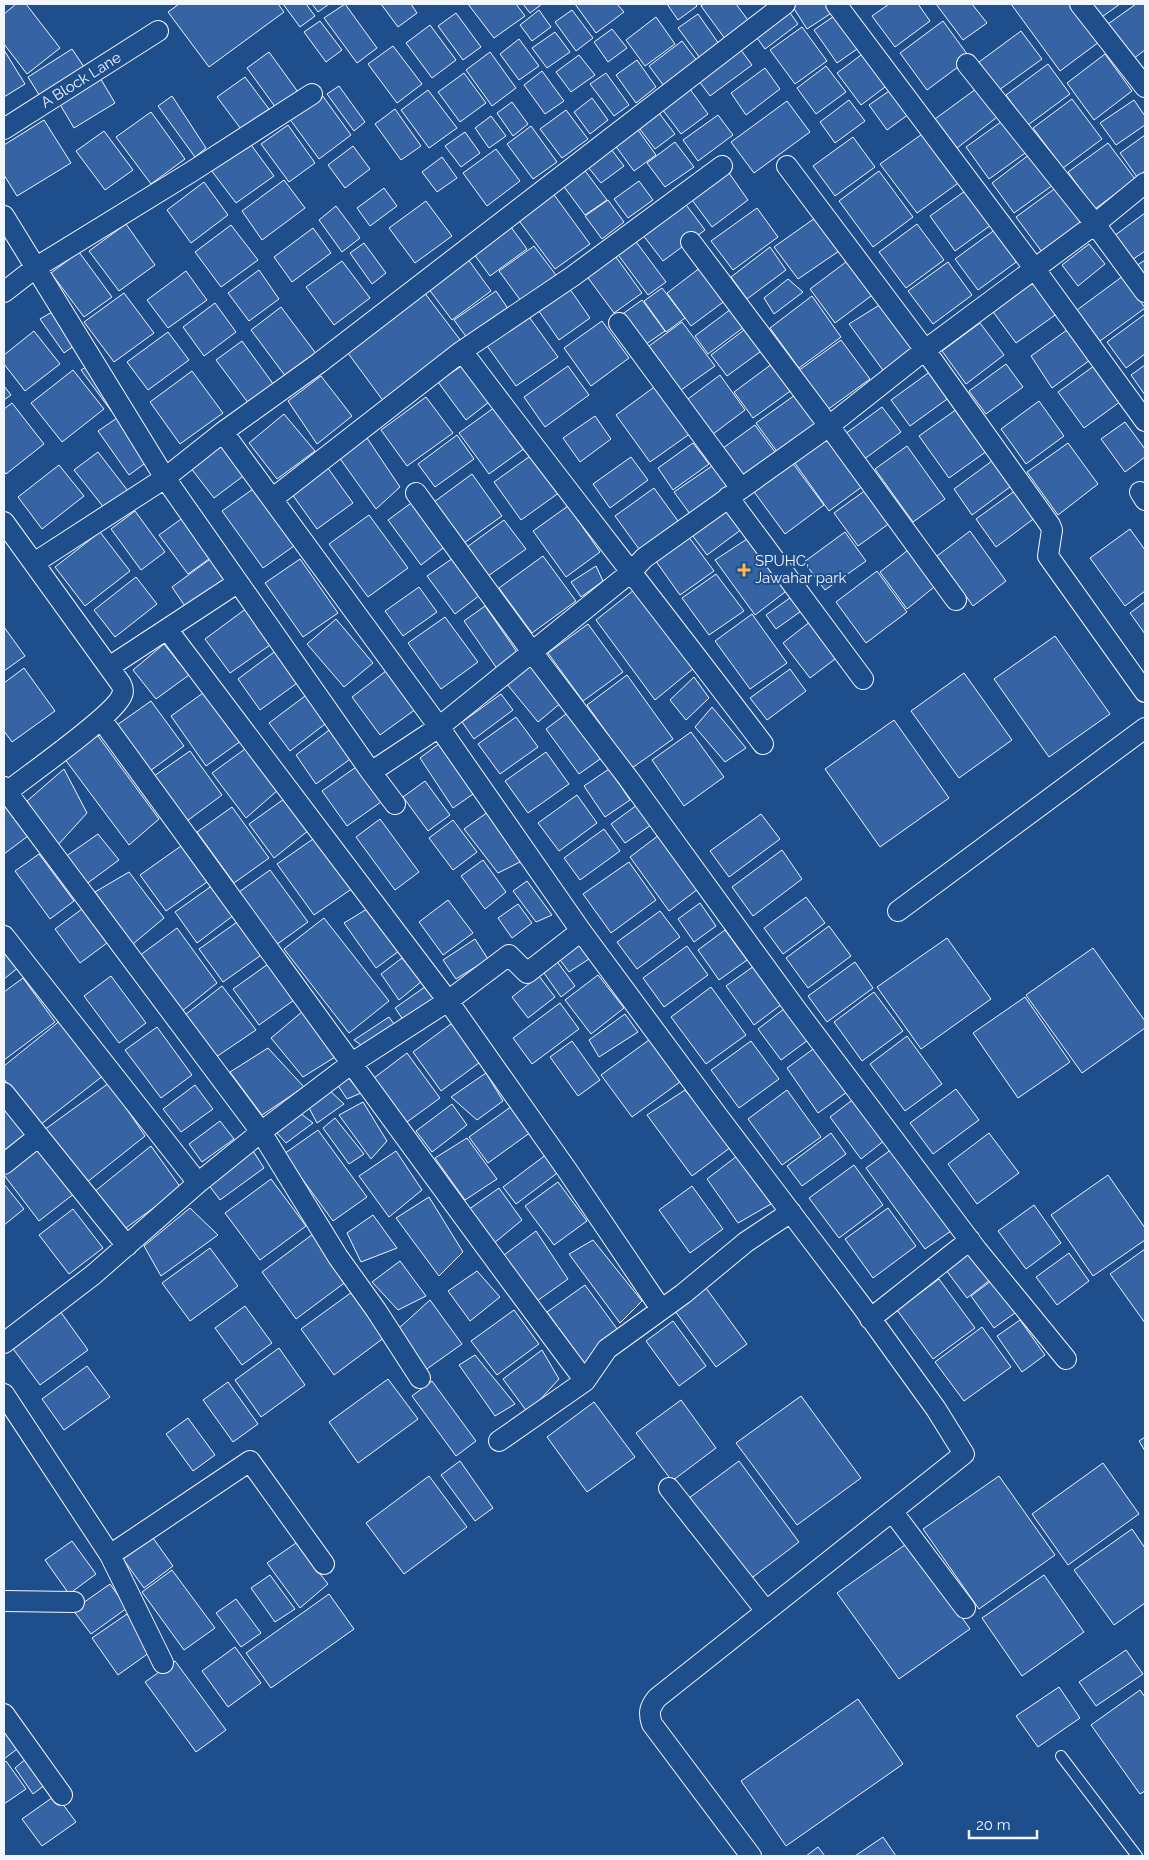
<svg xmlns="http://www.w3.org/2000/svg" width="1149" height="1860" font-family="Raleway,sans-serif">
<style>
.building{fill:#3563a3;stroke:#f2f6ff}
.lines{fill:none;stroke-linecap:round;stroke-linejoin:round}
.service-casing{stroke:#f2f6ff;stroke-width:12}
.minor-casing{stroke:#f2f6ff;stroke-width:22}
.service{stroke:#1f4e8c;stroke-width:10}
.minor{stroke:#1f4e8c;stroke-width:20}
.poi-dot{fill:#ffb74d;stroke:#1f4e8c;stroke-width:2}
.labels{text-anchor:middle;stroke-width:4;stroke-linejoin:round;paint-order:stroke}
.street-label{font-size:15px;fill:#f2f6ff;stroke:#1f4e8c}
.poi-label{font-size:15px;fill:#f2f6ff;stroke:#1f4e8c;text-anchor:start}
</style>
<rect width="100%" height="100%" fill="#1f4e8c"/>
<path class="building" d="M16,4H26L60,48L27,74L4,44V14Z
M179,4H278L284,12L209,67L168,12Z
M283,4H306L315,16L300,27Z
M312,4H329L318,12Z
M345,4L377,48L357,63L324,18Z
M381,4H411L417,13L398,27Z
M468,4H516L525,16L494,38Z
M523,4H542L530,13Z
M575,4H617L624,12L596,33Z
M667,4H695L697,6L678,20Z
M704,4H736L750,23L726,40L701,6Z
M791,4H827L833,12L807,29Z
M889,4H918L930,21L895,47L872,16Z
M936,4H972L987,23L963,40Z
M1011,4H1071L1099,42L1060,71Z
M1088,4H1120L1099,19Z
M1136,4H1145V50L1133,59L1108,24Z
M785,6L798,24L765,49L752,31Z
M539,10L551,27L532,41L520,25Z
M572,10L593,38L576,51L555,22Z
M456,13L481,47L463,60L438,26Z
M698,14L719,44L700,58L678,28Z
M837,14L860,47L837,63L814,30Z
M656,17L675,44L645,66L626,40Z
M320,21L342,50L326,62L304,32Z
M943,21L970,58L927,90L900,53Z
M430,25L456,60L432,78L406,43Z
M802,27L827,61L795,84L770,50Z
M612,29L627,48L608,62L594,42Z
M1021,31L1042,59L999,90L979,62Z
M555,32L570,52L547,68L532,48Z
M519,39L539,66L519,80L500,54Z
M682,41L698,62L664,86L649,66Z
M393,46L422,84L397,103L368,64Z
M738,46L752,65L710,96L696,77Z
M72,49L86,70L41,98L28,77Z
M4,50L25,84L4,97Z
M269,52L298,92L276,108L247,68Z
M490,52L516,88L492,106L466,70Z
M865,52L889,84L861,105L837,73Z
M1105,54L1132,91L1094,120L1067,83Z
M579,55L595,75L571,92L556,72Z
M637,60L656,87L636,103L616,75Z
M1048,64L1070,94L1028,125L1006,95Z
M826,66L846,92L816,114L797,88Z
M765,68L780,89L746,115L731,93Z
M542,71L564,101L545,114L524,85Z
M464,73L486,103L460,122L438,92Z
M606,73L629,105L614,116L590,84Z
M99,76L115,103L74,128L58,101Z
M245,77L269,109L241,129L217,97Z
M687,85L708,114L681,134L659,105Z
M339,86L365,122L354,131L327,94Z
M980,86L1001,114L957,148L935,119Z
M892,89L909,114L887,130L869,105Z
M428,90L457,128L429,148L401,110Z
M322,95L351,135L319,159L289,118Z
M172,96L206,148L195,157L158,106Z
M592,98L608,120L590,134L574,112Z
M1072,99L1102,139L1063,168L1033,128Z
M849,100L865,121L835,143L820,122Z
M1134,100L1145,116V125L1116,145L1100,123Z
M787,101L810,132L754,173L731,142Z
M512,102L528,124L513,136L497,113Z
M395,109L421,146L401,160L375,124Z
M656,109L675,134L655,149L636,124Z
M566,110L588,139L562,158L540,129Z
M151,112L185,159L151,184L116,137Z
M718,115L733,135L698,161L683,140Z
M491,116L506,136L489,148L475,128Z
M1005,119L1028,151L989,179L966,147Z
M44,120L71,163L17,196L4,175V145Z
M633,123L656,155L634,171L611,140Z
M288,125L315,163L289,182L261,144Z
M531,126L557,162L533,179L507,144Z
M104,131L133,170L105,190L76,151Z
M465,132L480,153L461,167L445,146Z
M925,132L961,181L917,213L880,164Z
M1145,135V171L1137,177L1120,153Z
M853,137L875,167L835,196L813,166Z
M249,142L274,176L236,203L211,170Z
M675,142L694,167L665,187L647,163Z
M1108,143L1135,179L1095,209L1068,172Z
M608,145L624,166L601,183L584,162Z
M353,146L370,169L345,188L328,165Z
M496,149L520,181L487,206L463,173Z
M1030,154L1053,185L1014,213L992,183Z
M442,157L457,178L437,192L422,172Z
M580,164L607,200L585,215L559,180Z
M879,171L913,217L873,247L839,201Z
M729,173L748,200L712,227L692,200Z
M284,180L305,208L262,240L242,211Z
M639,181L653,200L628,218L614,199Z
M204,182L228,215L191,243L167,210Z
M1057,187L1086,226L1045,256L1016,217Z
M384,188L397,206L370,226L357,208Z
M965,191L991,225L955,251L930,216Z
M552,192L590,244L555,269L517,218Z
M681,198L705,230L663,261L639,230Z
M608,200L624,222L602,239L585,216Z
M426,201L452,236L415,263L389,228Z
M336,206L360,238L342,252L319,220Z
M757,208L778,237L733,270L711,241Z
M1145,213V251L1132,260L1114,236Z
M815,218L839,251L798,279L774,247Z
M508,223L527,249L490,276L471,250Z
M126,224L155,265L119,291L89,251Z
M917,224L944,260L906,288L879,252Z
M231,225L258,260L221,287L195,252Z
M313,228L331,253L292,282L274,257Z
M996,229L1019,260L978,290L955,259Z
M631,235L666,282L648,295L613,248Z
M364,243L386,273L372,284L350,253Z
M1089,244L1105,264L1078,286L1062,265Z
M534,246L556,275L521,301L499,271Z
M770,247L786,270L747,299L731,277Z
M611,250L642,293L614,313L583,271Z
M79,252L112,297L84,317L51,273Z
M465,255L491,291L452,320L425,284Z
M850,259L875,293L835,323L810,289Z
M1145,260V278L1136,266Z
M342,261L370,298L334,325L306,287Z
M948,262L972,295L933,324L908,291Z
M705,264L730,297L691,326L667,293Z
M259,270L279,299L249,321L228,293Z
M186,271L207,300L168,328L147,300Z
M1123,276L1145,308L1100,341L1077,310Z
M788,279L803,292L774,314L764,298Z
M1034,279L1058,313L1016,343L991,309Z
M567,285L590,318L559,340L536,307Z
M662,288L685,318L666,332L644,301Z
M496,291L511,313L470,342L454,320Z
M424,292L464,345L384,402L345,349Z
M124,293L154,333L114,362L84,322Z
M812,296L841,337L799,368L770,328Z
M642,300L665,331L639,349L617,318Z
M215,303L236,332L204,356L183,327Z
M881,304L913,350L885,373L849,324Z
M735,306L748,324L708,354L695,336Z
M281,307L317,355L286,377L251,330Z
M52,312L75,345L64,353L40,319Z
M527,314L558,357L516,386L485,343Z
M1145,314V354L1126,368L1107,342Z
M602,321L629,358L591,386L564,348Z
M682,322L715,366L681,390L649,346Z
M980,323L1004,355L966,384L942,351Z
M748,327L764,349L727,376L711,355Z
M1071,327L1094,357L1052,388L1031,356Z
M34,331L60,364L25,391L4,364V355Z
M168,332L189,360L148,390L127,362Z
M841,340L870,379L827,410L798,371Z
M242,341L274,385L249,404L216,360Z
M776,361L796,387L753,418L734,392Z
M1098,363L1124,399L1084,428L1058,392Z
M1006,364L1023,387L986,414L969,391Z
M463,365L489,402L466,420L438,382Z
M1145,365V395L1131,375Z
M568,366L589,395L545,427L524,397Z
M86,367L116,408L112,412L81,370Z
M73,370L104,409L62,442L31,403Z
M192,371L223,413L180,444L150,402Z
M931,371L950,397L910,426L891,400Z
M720,375L745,410L709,437L684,402Z
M321,376L352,416L317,444L288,401Z
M657,385L691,433L650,462L616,415Z
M4,386L11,395L4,400Z
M795,395L817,425L778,453L756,423Z
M426,397L453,433L407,466L381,430Z
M1039,401L1064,436L1026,464L1001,429Z
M12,403L44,444L6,474L4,471V409Z
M495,407L525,448L489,474L459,433Z
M882,407L901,432L863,460L845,434Z
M957,409L987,451L949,478L919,436Z
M284,414L315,451L277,479L249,443Z
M120,416L151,459L129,475L98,431Z
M595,416L611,439L580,462L563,438Z
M1125,422L1145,449V457L1125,472L1101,439Z
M755,425L775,452L739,478L719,451Z
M829,433L867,483L829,511L792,459Z
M365,435L400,487L376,509L336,453Z
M457,435L474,459L435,487L418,464Z
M222,443L246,474L214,498L190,467Z
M693,443L709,464L673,490L658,468Z
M1068,443L1098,484L1058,515L1027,472Z
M907,446L945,499L913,522L875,469Z
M98,452L128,491L105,509L74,470Z
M533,454L560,492L521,520L494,482Z
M631,457L648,480L610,508L593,484Z
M996,458L1014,484L972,515L954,489Z
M791,461L824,505L785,534L752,489Z
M325,464L353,503L317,529L289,490Z
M59,465L84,496L42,529L18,497Z
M712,466L728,487L690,514L674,492Z
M472,474L502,516L464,543L434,502Z
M870,487L894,520L858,546L834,513Z
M654,488L678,521L639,549L615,516Z
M253,489L294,546L263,568L222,511Z
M1016,490L1036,517L996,547L976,519Z
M414,501L447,545L421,565L388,520Z
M568,506L600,552L566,577L533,531Z
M728,510L742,529L707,555L692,535Z
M135,511L165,552L141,570L111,529Z
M369,515L408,568L368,597L329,544Z
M184,517L213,556L188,574L159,535Z
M504,520L526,549L488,576L467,547Z
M1130,529L1145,550V591L1125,606L1090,558Z
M970,531L1006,581L973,606L937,556Z
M100,532L130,571L85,606L55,567Z
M845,532L866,561L825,590L804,562Z
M688,536L714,571L680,595L655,560Z
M750,537L789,589L755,615L715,560Z
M912,547L939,583L907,609L880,572Z
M456,556L484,592L455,614L427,576Z
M543,556L576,601L532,633L499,588Z
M213,557L231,582L189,612L172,587Z
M300,559L338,613L303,637L265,583Z
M596,566L603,581L581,597L571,582Z
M877,571L907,612L866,643L836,602Z
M716,574L744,611L709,635L682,598Z
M136,577L157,604L115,637L94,610Z
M419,587L437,612L403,636L385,611Z
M634,590L694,668L655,700L596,620Z
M794,595L804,609L776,629L766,615Z
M1145,602V634L1130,613Z
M485,606L519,655L498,670L464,621Z
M247,608L273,643L230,673L205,639Z
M752,614L787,663L750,689L715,641Z
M445,617L478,662L441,689L408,643Z
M336,619L373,663L344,687L307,644Z
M811,621L839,656L810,678L783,643Z
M588,624L623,672L583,701L548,653Z
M4,627L25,656L4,671Z
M1055,636L1110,714L1049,757L994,679Z
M164,644L189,675L156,699L133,670Z
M277,650L300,681L260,710L238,679Z
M530,663L562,702L538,722L506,683Z
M24,668L55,711L12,742L4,731V683Z
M790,669L806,691L767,720L750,698Z
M386,671L416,709L380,735L352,697Z
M964,673L1012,740L959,778L911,711Z
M627,675L673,739L632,768L587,705Z
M694,677L709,698L686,720L670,700Z
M203,693L241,741L206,766L171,716Z
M309,693L329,721L290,751L269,723Z
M501,694L513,710L474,739L462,722Z
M151,701L184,746L150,771L117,725Z
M712,707L746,748L725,762L695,727Z
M570,711L603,757L579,774L546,729Z
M516,717L538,747L500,774L478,744Z
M894,720L949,798L880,847L825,769Z
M332,728L353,757L316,784L296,755Z
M95,732L159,819L129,845L64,758Z
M691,732L724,777L684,806L652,760Z
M440,743L476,792L453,808L420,758Z
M245,749L278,790L246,818L212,773Z
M190,751L222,795L187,821L154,776Z
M546,752L569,784L528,813L505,781Z
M356,767L381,802L347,826L322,791Z
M64,769L87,813L57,846L27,801Z
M609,769L630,800L605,817L584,786Z
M425,781L450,815L428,831L403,797Z
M577,795L597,823L559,851L538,823Z
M284,799L309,830L274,858L249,824Z
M4,804L28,836L4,854Z
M637,805L651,825L625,843L611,824Z
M232,807L269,858L234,883L197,832Z
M488,812L522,861L498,873L464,829Z
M761,814L780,839L729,877L710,851Z
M380,819L419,872L395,890L356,837Z
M453,820L477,852L453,870L429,838Z
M604,829L620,851L580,880L564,858Z
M98,834L119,860L85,885L65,857Z
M659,835L698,889L669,911L630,857Z
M316,837L353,888L314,915L277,864Z
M181,846L207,882L166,911L140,875Z
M782,850L802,879L753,916L732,887Z
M39,854L74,901L50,919L15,871Z
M483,860L506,892L485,909L461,876Z
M629,862L656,900L611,933L583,894Z
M270,870L308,922L276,945L239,892Z
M129,872L164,918L133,944L95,892Z
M527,881L552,915L536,922L513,891Z
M213,885L234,915L197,943L175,912Z
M806,897L825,923L783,954L764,928Z
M448,900L473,933L443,955L419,922Z
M700,903L716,926L694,942L678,919Z
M518,904L532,923L512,938L498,918Z
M82,909L107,943L80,963L55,929Z
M367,909L399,951L376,968L344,923Z
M660,911L680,937L637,969L617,942Z
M324,918L389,1001L349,1033L284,949Z
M240,920L264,953L223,982L199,949Z
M829,926L851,956L808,988L786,958Z
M177,928L217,983L182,1011L139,956Z
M725,930L747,960L719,980L698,950Z
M947,938L991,999L921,1049L877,987Z
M475,939L488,959L456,979L443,960Z
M575,940L589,959L569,972L555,953Z
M687,946L708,975L664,1007L643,978Z
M4,948L19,967L4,979Z
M1093,948L1145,1021V1028L1082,1073L1026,995Z
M553,956L575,986L561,997L539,966Z
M402,958L422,981L399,1000L381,974Z
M271,962L297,998L259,1025L233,989Z
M855,962L873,988L827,1022L808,996Z
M754,966L782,1004L754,1025L726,986Z
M598,975L624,1008L591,1034L565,1000Z
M111,976L146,1023L119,1043L84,996Z
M539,976L555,997L528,1018L512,997Z
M23,978L55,1022L4,1060V992Z
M429,984L438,997L404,1021L395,1008Z
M222,986L256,1030L216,1057L185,1015Z
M711,987L746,1035L706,1064L671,1017Z
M874,992L903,1031L862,1061L834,1022Z
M1025,997L1070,1062L1018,1098L973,1033Z
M560,1003L579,1029L532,1064L513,1038Z
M784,1009L808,1040L781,1060L758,1029Z
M303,1011L335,1057L303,1077L271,1038Z
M625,1014L638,1032L599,1057L589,1040Z
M389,1017L394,1024L361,1045L354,1040Z
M62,1019L104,1075L40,1125L4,1079V1066Z
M455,1021L483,1060L441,1091L413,1052Z
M157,1027L192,1075L161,1098L125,1050Z
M907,1036L942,1084L905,1111L870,1064Z
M649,1040L680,1082L632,1117L601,1075Z
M572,1041L600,1080L578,1096L550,1057Z
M751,1041L779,1079L739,1108L711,1070Z
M816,1047L847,1092L818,1113L787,1068Z
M268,1048L304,1087L262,1115L230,1072Z
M407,1053L440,1098L407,1122L374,1078Z
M486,1073L503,1101L477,1120L451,1097Z
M346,1075L361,1093L347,1099L337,1084Z
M109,1083L145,1136L86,1183L44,1130Z
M195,1085L213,1109L181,1132L163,1109Z
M956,1089L979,1120L933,1154L910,1123Z
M329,1090L344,1104L317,1123L308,1106Z
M685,1090L731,1147L692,1176L647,1115Z
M787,1090L821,1137L782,1165L748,1119Z
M855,1098L885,1140L861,1159L830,1117Z
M363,1102L387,1141L371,1159L339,1115Z
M4,1103L29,1132L4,1153Z
M452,1104L467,1125L432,1152L416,1131Z
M512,1106L531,1132L488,1163L469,1137Z
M300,1113L313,1123L286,1143L276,1132Z
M335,1118L364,1154L349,1164L323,1128Z
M220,1121L234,1139L202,1162L189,1144Z
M318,1130L367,1197L333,1221L284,1154Z
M831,1133L846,1154L802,1186L787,1166Z
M989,1133L1019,1173L977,1204L948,1164Z
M467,1138L497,1179L465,1200L435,1158Z
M151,1146L181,1188L123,1230L94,1192Z
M40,1147L75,1193L39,1221L4,1175Z
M892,1149L951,1231L925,1249L866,1168Z
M253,1151L264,1168L220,1200L208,1184Z
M396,1151L422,1190L389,1217L359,1176Z
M547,1154L560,1171L516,1204L503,1187Z
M737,1156L771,1204L738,1223L707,1179Z
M854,1165L883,1205L839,1238L809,1198Z
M1108,1175L1145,1228V1240L1093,1276L1051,1215Z
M271,1179L306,1226L260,1260L225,1213Z
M558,1182L587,1221L554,1245L525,1206Z
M4,1184L24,1209L4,1225Z
M692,1186L723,1229L690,1253L659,1210Z
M499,1188L522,1220L493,1244L468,1210Z
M429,1197L463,1252L439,1276L396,1218Z
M1034,1205L1061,1243L1026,1269L998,1231Z
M190,1208L218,1235L161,1276L144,1246Z
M888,1208L916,1246L873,1278L845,1239Z
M73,1209L103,1248L69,1274L39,1235Z
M373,1215L397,1248L361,1262L347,1233Z
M536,1231L568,1279L537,1301L504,1255Z
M313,1234L347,1281L296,1319L262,1272Z
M593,1240L642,1301L620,1323L569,1254Z
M210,1248L238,1286L190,1321L162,1283Z
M966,1249L990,1280L967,1298L943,1266Z
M1145,1249V1323L1110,1274Z
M1069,1253L1089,1281L1057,1305L1036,1277Z
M400,1261L426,1296L398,1310L372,1282Z
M477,1271L500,1297L470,1321L448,1291Z
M939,1279L975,1328L933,1359L897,1310Z
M991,1281L1015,1313L994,1328L971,1296Z
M585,1285L623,1337L585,1364L547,1312Z
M706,1288L747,1344L716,1367L675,1311Z
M352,1292L385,1337L334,1375L301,1329Z
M430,1300L462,1344L424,1371L398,1329Z
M245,1306L272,1343L242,1365L215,1328Z
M57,1307L88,1350L40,1385L8,1342Z
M514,1310L539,1344L497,1375L471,1341Z
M1020,1320L1045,1355L1022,1372L997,1336Z
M673,1321L706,1366L679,1386L646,1341Z
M982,1327L1011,1367L964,1401L935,1362Z
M279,1348L305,1385L261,1417L235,1380Z
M542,1350L559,1379L528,1413L503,1379Z
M475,1355L515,1404L495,1416L459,1365Z
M87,1366L110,1397L64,1430L42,1399Z
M388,1379L418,1419L358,1463L329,1422Z
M432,1381L476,1441L456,1456L412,1396Z
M228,1382L258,1424L233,1442L203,1400Z
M801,1396L861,1478L797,1525L736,1443Z
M681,1400L716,1448L672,1481L636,1433Z
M594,1402L635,1457L587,1492L547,1437Z
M188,1418L215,1455L193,1471L166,1434Z
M1145,1437V1451L1139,1441Z
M460,1461L493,1508L475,1521L441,1475Z
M739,1461L799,1542L749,1580L689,1498Z
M1103,1463L1139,1514L1068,1565L1032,1514Z
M429,1476L467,1527L404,1574L366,1523Z
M999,1476L1055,1555L979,1609L923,1529Z
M1132,1529L1145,1548V1603L1114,1625L1074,1570Z
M148,1531L173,1566L144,1588L118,1552Z
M72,1541L96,1574L69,1594L45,1560Z
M909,1542L970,1629L899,1679L837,1593Z
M296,1543L328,1584L300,1608L267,1563Z
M172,1570L215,1628L184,1650L142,1592Z
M270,1575L295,1609L275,1622L251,1588Z
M1044,1575L1084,1632L1022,1676L982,1618Z
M110,1584L127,1608L91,1634L73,1610Z
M329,1594L354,1629L271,1688L246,1653Z
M236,1599L261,1633L241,1647L216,1613Z
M127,1614L153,1650L118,1675L92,1638Z
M235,1647L261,1683L228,1707L202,1671Z
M1126,1650L1143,1674L1096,1706L1079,1682Z
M175,1661L226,1730L196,1752L145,1682Z
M1059,1687L1080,1718L1038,1747L1016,1716Z
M1140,1690L1145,1697V1791L1140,1794L1091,1725Z
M858,1699L903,1764L786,1846L741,1781Z
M4,1724L21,1746L4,1759Z
M27,1758L46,1784L33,1794L15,1768Z
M6,1761L26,1789L4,1804V1763Z
M56,1795L76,1822L42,1846L22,1819Z
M883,1837L896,1856H855Z
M818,1847L825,1856H806Z"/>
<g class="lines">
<g class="service-casing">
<path id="service" d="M1061,1756L1137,1856"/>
</g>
<g class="minor-casing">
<path id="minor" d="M836,4L1034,268L1145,421
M1080,4L1145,87
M967,64L1095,224L1145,292
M4,129L158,31
M787,166L925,350L1050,525L1052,530L1048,556L1145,692
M4,216L165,478L371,772L439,727L631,572L644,558L829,426L925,350L1095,224L1145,183
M691,242L829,426L956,600
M4,292L35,268L191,172L312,94
M619,323L740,487
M462,351C561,483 663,612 763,744
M223,432L319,363L785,4
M1140,492L1145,500
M416,493L532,652L628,778L798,1012L977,1250L1066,1359
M728,497L863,679
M272,499L462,351L573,276L722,166
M4,522L121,684C123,688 124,691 122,695C115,715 28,775 7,792L4,787
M34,563L165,478L223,432L439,727L581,931L720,1119L861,1305L936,1409L964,1454L657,1698C650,1707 648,1712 652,1724L751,1856
M167,629L237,583
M109,667L167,629L448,1001L352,1063L261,1132L338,1257L376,1310L420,1378
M101,719C263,940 421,1162 585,1381
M371,772L395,804
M4,794L7,792L261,1132L198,1183L93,1275L4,1343
M898,911L1145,728
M581,931L527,973L509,955L448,1001L567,1170L661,1309
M4,936L198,1183
M4,1093L127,1246
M4,1164L39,1136
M870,1319L970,1240
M4,1394L110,1555
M499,1441L585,1381L607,1349L683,1294L746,1242L791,1212
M669,1488L766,1611
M892,1511L965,1608
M4,1601L74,1602
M163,1663L110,1555L250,1461L324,1564
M4,1714L62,1795"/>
</g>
<use href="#service" class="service"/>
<use href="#minor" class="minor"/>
</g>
<path class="poi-dot" d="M741.5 562.5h5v5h5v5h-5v5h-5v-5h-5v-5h5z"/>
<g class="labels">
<g class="street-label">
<text transform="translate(81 80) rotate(-32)" y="5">A Block Lane</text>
</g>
<g class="poi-label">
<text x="755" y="566">SPUHC,<tspan x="755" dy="17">Jawahar park</tspan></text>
</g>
</g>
<rect width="1149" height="1860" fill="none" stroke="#f2f6ff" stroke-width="10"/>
<path d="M969 1830v8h68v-8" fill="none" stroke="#f2f6ff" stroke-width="2.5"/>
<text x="976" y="1830" font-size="15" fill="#f2f6ff" stroke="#1f4e8c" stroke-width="4" paint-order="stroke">20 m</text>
</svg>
